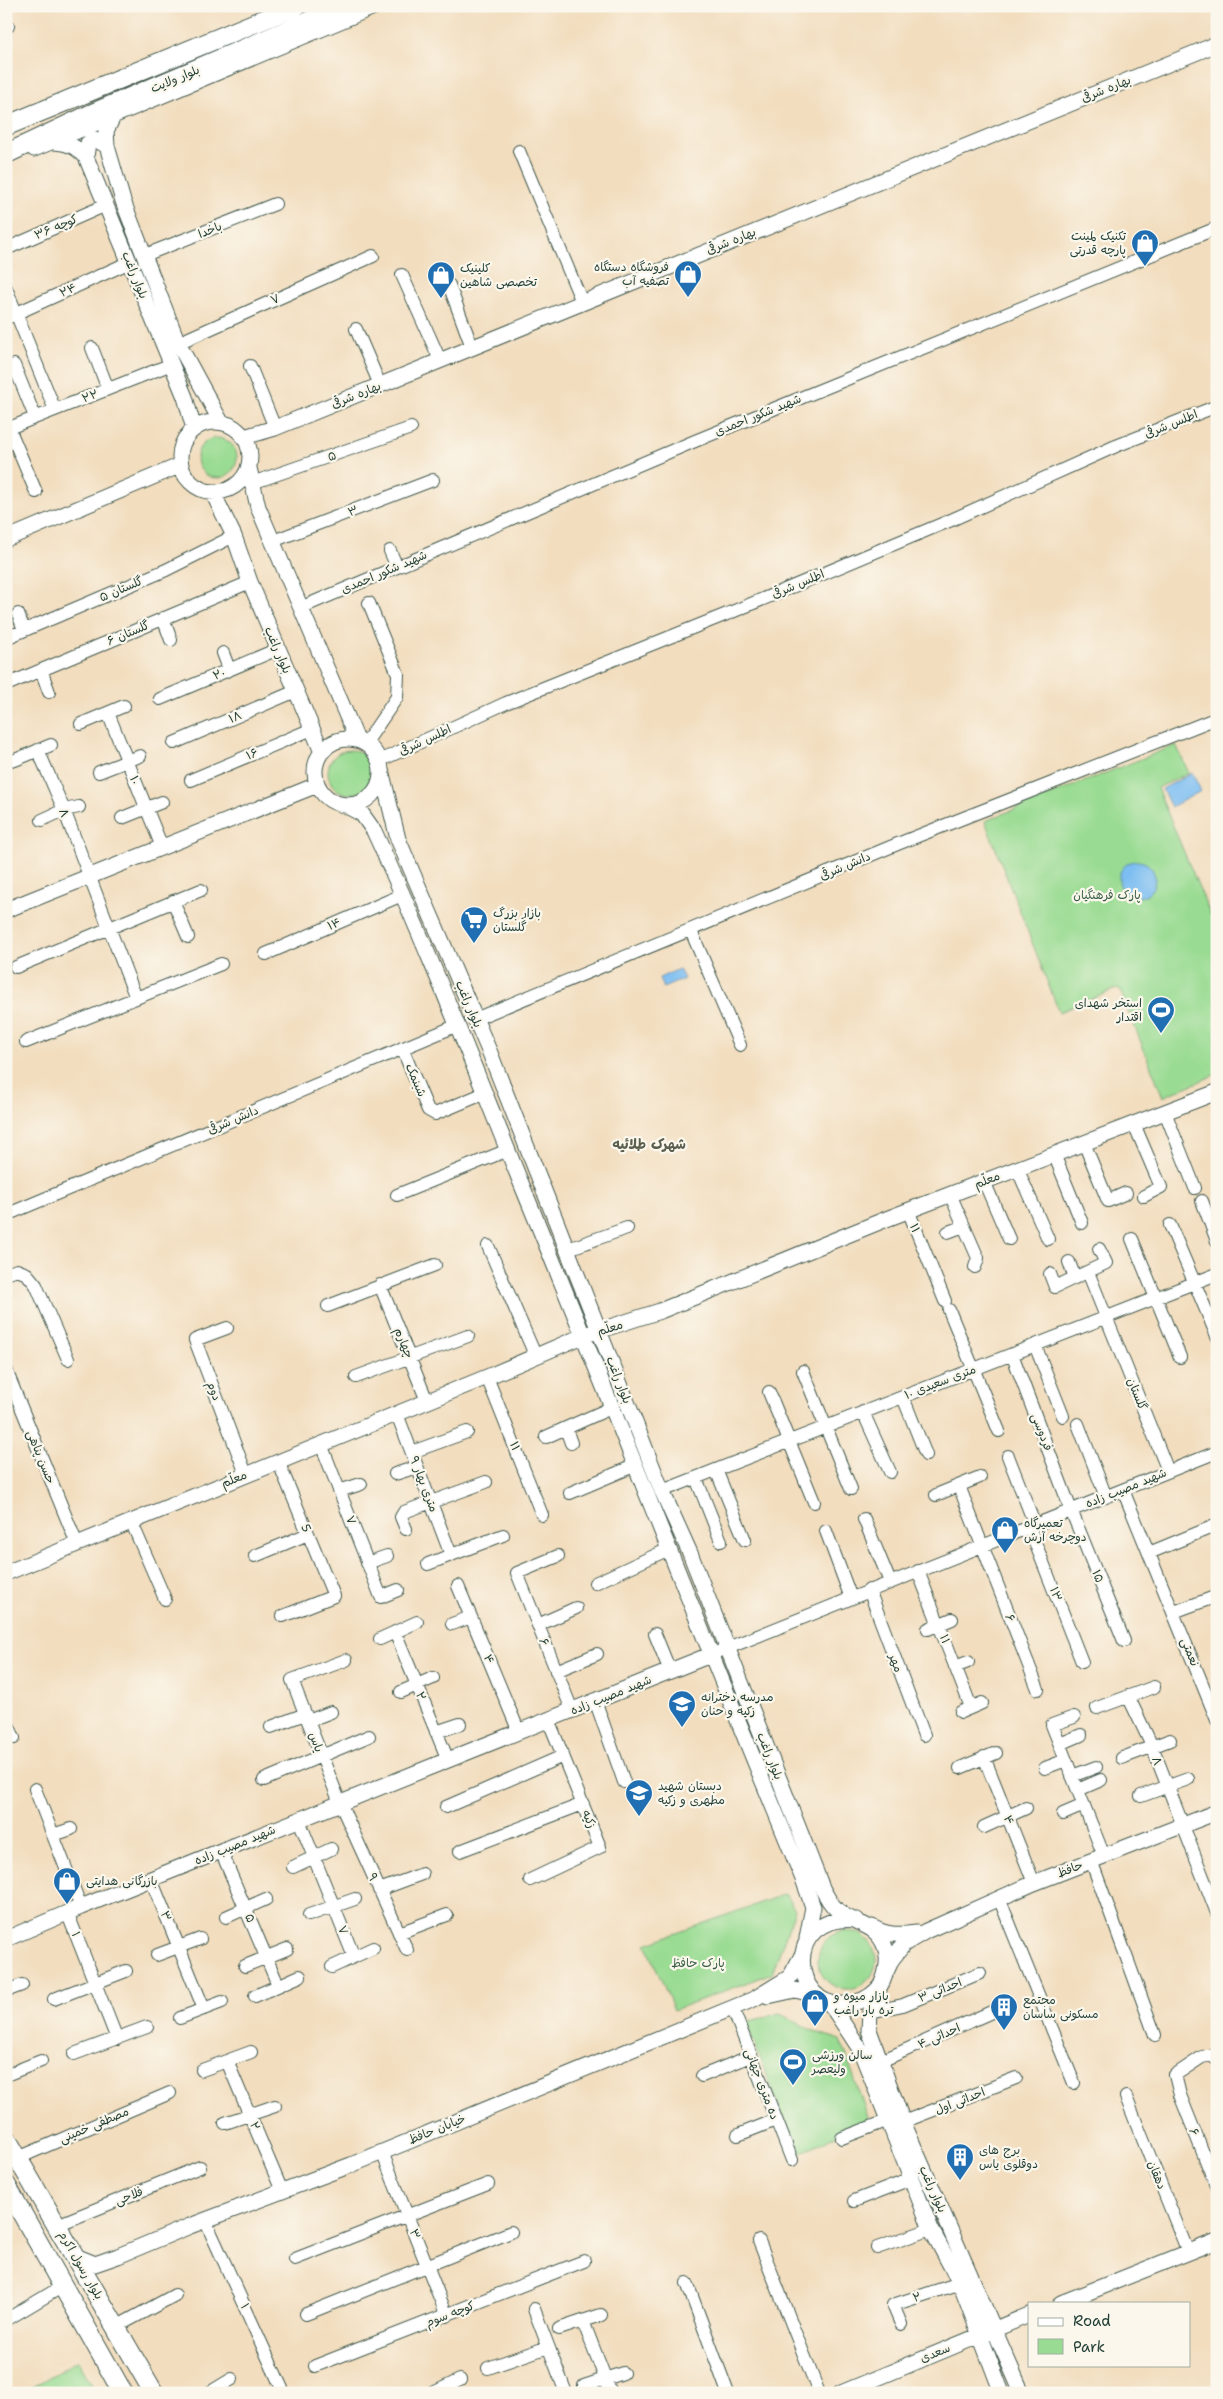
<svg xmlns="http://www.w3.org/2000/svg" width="1223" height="2399" font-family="'Shantell Sans','Playpen Sans Arabic',sans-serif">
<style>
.green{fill:#99db92;stroke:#5c8c63}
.water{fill:#7dbef2;stroke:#4e7e93}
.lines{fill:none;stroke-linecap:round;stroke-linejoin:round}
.minor-casing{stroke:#3f5549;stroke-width:14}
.tertiary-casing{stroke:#3f5549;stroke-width:17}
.primary-casing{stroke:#3f5549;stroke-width:21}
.minor{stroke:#fff;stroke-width:12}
.tertiary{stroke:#fff;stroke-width:15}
.primary{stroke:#fff;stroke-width:19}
.labels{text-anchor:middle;stroke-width:4.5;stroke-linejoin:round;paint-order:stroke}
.street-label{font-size:12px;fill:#1f3d34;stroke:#fbf7ec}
.poi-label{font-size:12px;fill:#1f3d34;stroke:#fbf7ec;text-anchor:start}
.park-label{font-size:12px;fill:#375d47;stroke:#fbf7ec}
.neighbourhood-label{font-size:14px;font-weight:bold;fill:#5a5f4e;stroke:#fbf7ec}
</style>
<rect width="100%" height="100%" fill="#fbf7ec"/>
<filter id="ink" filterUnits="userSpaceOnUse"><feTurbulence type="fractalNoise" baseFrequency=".02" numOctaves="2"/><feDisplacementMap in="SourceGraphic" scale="10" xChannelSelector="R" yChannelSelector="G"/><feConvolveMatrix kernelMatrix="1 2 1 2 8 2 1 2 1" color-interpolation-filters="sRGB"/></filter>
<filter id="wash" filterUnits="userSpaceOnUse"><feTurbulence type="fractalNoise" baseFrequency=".0096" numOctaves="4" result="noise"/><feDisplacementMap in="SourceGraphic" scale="20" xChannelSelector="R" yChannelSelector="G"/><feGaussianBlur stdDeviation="1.12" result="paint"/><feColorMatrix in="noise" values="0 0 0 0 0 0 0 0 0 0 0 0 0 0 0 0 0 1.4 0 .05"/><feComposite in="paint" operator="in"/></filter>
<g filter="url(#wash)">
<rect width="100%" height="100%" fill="#f2ddbe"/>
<path class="green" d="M197 458a20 20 0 1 1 40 0a20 20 0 1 1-40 0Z
M1176,745L1189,773L1157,788L1217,930V1074L1163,1097L1119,988L1059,1012L985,821Z
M328 772a22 22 0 1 1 44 0a22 22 0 1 1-44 0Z
M785,1894L795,1910L772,1973L674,2010L646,1944Z
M818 1960a29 29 0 1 1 58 0a29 29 0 1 1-58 0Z
M780,2013L815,2032L841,2040L869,2120L797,2154L746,2022Z
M78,2360L96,2393H22Z"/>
<path class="water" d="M1192,773L1201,791L1171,807L1162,789Z
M1119 879a18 18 0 1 1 36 0a18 18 0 1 1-36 0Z
M679,969L684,979L663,988L659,978Z"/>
</g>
<g filter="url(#ink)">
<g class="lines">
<g class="minor-casing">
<path id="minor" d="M6,27L8,26
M519,151L582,302
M6,249L106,205
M145,255L275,204
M402,275L440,360
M449,285L472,347
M6,288L55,410
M6,318L130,262
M356,329L380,385
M178,343L373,256
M92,348L108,389
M14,365L35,417
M250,366L275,428
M252,483L411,428
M36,492L9,428L172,364
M273,541L433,480
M390,551L397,567
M300,608L695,441L1217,228
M18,614L24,630
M163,618L171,640
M6,638L166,570L234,536
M223,653L229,669
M41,670L49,692
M6,685L250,582
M160,699L278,649
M108,713L162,847
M81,724L124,706
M174,743L296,691
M365,744L397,697L398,674L369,603
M38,750L64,810L136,998
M15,760L51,745
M379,761L506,703L732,612L949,521L1116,446L1217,406
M99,772L140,756
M191,780L312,729
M122,818L162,802
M42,820L64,810L79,807
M173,901L188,937
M691,931L740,1045
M266,954L402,895
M16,967L201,890
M475,1019L900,843L1217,718
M26,1042L221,964
M402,1048L428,1110L435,1114L485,1093
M1165,1112L1195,1188
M1134,1124L1161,1187L1144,1196
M1084,1143L1108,1201L1126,1193
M1054,1154L1082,1223
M1017,1168L1048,1239
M984,1181L1009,1239
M950,1194L978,1258L975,1267
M397,1195L508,1150
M1202,1201L1217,1241
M908,1210L945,1301
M6,1215L458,1025
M1170,1225L1217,1336
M948,1232L964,1226
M1132,1239L1180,1357
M488,1246L536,1357
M568,1249L627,1228
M1069,1262L1075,1278
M1088,1272L1168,1471
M6,1274L17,1270L27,1274L36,1285L68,1359
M1050,1274L1055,1287L1106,1263L1099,1249
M380,1285L427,1401
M328,1306L435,1265
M949,1310L999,1431
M227,1328L195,1340L246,1474
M1035,1345L1063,1416
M1012,1354L1071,1510L1124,1641
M6,1370L77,1544
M803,1371L851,1489
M356,1377L468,1336
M487,1377L542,1515
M769,1392L814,1502
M903,1397L926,1455
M863,1412L890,1472
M397,1414L451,1555
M1078,1424L1106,1497
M566,1429L571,1443
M546,1437L613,1407
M321,1444L381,1597L398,1590
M412,1452L467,1432
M1008,1456L1035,1525
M278,1461L334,1596L283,1616
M716,1470L745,1540
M395,1474L417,1467
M696,1478L721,1541
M959,1486L1038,1689
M1123,1490L1217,1720
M339,1491L361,1484
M662,1491L1217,1274
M570,1493L636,1465
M936,1495L980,1477
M864,1519L890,1582
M131,1521L165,1599
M1029,1527L1082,1662
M406,1529L401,1517L404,1512L486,1482
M826,1531L851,1598
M1149,1553L1217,1525
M255,1556L308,1534
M558,1556L517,1573L572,1710
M367,1563L387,1556
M428,1564L503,1535
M918,1571L971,1707
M595,1583L669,1549
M458,1586L519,1732
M869,1590L924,1735
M1174,1612L1217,1596
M452,1624L471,1617
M538,1625L576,1608
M928,1629L952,1619
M395,1632L448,1760
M655,1634L670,1671
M380,1639L417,1622
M710,1655L1217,1452
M346,1660L292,1680L340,1803L407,1950
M955,1667L968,1662
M556,1671L597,1654
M401,1692L433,1678
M1128,1696L1152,1746L1217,1913
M595,1700L624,1782
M1097,1708L1154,1687
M961,1712L982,1703
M1074,1717L1052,1725L1104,1856
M6,1720L14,1738
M308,1721L331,1712
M271,1727L305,1714
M436,1732L460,1724
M1060,1744L1081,1735
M984,1757L1034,1883
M1122,1758L1170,1740
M960,1768L996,1753
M1045,1768L1066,1760
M1072,1776L1096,1767
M264,1780L369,1736
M35,1789L81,1907
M1078,1790L1101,1780
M1141,1796L1188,1779
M446,1807L563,1756
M1063,1814L1084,1805
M299,1820L354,1957
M984,1827L1026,1808
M53,1835L71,1829
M221,1851L278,1985
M460,1851L583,1804
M1091,1860L1155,2035
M293,1867L331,1849
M151,1879L204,2009
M530,1880L600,1847L548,1719
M379,1890L422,1874
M999,1898L1074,2083
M67,1912L117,2039
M309,1915L355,1899
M226,1917L266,1899
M399,1933L447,1915
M157,1955L200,1939
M245,1966L287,1949
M332,1967L373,1948
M6,1991L22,1985
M255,1996L300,1976
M54,1999L126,1971
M732,2007L792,2160
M870,2012L903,2005L980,1973
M180,2018L222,2002
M74,2054L147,2027
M1217,2060L1212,2055L1202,2057L1175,2075L1180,2095L1217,2188
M227,2061L282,2191
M881,2061L996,2010
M202,2070L251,2052
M6,2075L41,2061
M702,2076L751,2056
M1126,2097L1188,2252
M903,2122L1016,2078
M225,2123L275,2106
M738,2135L776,2120
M842,2138L889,2120
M382,2152L447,2316
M18,2158L170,2093
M854,2201L911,2179
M205,2220L284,2393
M57,2225L200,2167
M759,2241L819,2393
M877,2248L931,2229
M295,2259L488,2184
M687,2283L728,2393
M534,2309L566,2393
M306,2314L511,2232
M6,2320L63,2286
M583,2321L611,2393
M901,2324L893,2305L960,2283
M116,2327L175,2295
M559,2329L601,2315
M315,2366L584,2261
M488,2368L548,2347
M584,2386L623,2373
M209,2393L232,2379
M433,2393L460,2380"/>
</g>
<g class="tertiary-casing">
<path id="tertiary" d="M113,117L106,131L107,146L123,201L178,343L221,422
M54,142C68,143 76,146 86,157L185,397L194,429
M34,149L376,6
M86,157L88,143L95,139L107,146
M180 457a35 35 0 1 1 70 0a35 35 0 1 1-70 0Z
M244,437L275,428L1217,44
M249,468L258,507L357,740
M213,493L234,536L250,582L322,752
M6,539L181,465
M315 772a33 33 0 1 1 66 0a33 33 0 1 1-66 0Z
M381,770L398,839L490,1053L662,1491L690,1553L823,1890C828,1899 833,1908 842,1914C859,1925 877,1925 885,1947C890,1960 886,1980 877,1990C868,1999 858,2003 846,2004C792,2011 780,1912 857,1920
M345,805L362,814L374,831C427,946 473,1065 521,1183C616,1414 707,1648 803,1879L813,1907L807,1938
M6,910L317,785
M6,1573L487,1377L585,1335L660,1311L889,1218L1217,1092
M872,1927C887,1936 900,1935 917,1933
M6,1939L81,1907L710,1655
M887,1970L892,1959L904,1944L926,1931L1034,1883L1217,1812
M879,1988L878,2001L870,2012L869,2030L903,2122L1022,2393
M768,1996L795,1990L817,1995
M829,2002L860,2049L931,2229L960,2283L1002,2393
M75,2256L95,2264L118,2256L190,2226L351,2165L754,1999L790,1977L801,1957
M1061,2303L1217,2241
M841,2393L1029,2315"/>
</g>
<g class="primary-casing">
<path id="primary" d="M6,126L296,6
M6,154L89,115L344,6
M6,2138L154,2393
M6,2185L123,2393"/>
</g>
<use href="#minor" class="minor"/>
<use href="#tertiary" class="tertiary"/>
<use href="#primary" class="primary"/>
</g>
</g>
<defs>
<g id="shop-pin" transform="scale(1.4375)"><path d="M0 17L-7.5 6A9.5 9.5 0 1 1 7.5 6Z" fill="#1f6fb2" stroke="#fbf7ec"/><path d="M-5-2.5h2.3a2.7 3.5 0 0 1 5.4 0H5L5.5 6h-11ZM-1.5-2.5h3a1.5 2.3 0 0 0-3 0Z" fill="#fff"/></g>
<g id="supermarket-pin" transform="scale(1.4375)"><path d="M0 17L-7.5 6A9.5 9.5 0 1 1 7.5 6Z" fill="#1f6fb2" stroke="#fbf7ec"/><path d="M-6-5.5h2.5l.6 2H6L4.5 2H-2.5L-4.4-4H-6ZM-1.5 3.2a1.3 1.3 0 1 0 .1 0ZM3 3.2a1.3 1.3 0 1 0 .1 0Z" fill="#fff"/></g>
<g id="stadium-pin" transform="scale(1.4375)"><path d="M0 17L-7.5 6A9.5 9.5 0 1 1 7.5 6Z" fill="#1f6fb2" stroke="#fbf7ec"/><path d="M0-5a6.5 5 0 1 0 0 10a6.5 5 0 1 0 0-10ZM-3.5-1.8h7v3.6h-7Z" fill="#fff"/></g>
<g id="school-pin" transform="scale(1.4375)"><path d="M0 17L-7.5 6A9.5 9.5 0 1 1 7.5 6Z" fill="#1f6fb2" stroke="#fbf7ec"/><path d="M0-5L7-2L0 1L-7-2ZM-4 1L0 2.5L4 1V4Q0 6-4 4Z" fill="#fff"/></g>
<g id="building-pin" transform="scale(1.4375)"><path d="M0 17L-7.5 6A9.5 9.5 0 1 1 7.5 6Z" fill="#1f6fb2" stroke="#fbf7ec"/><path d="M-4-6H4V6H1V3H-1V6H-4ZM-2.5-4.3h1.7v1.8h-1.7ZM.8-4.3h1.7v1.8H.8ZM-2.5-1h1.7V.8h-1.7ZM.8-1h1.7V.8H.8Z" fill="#fff"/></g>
</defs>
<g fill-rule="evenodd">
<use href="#shop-pin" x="1145" y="243"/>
<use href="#shop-pin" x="688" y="274"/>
<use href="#shop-pin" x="441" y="275"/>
<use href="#supermarket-pin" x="474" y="920"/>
<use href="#stadium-pin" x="1161" y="1010"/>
<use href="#shop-pin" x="1005" y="1530"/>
<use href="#school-pin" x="682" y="1704"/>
<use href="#school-pin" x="639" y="1793"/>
<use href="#shop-pin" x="67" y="1881"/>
<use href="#shop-pin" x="815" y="2003"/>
<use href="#building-pin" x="1004" y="2007"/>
<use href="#stadium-pin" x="793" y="2062"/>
<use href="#building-pin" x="960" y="2157"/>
</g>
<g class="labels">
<g class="street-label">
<text transform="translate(175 79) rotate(-23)" y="4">بلوار ولایت</text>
<text transform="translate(1106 89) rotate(-22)" y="4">بهاره شرقی</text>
<text transform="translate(56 227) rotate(-23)" y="4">کوچه ۳۶</text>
<text transform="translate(210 230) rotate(-22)" y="4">باخدا</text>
<text transform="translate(731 241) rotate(-22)" y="4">بهاره شرقی</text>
<text transform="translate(135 275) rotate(68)" y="4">بلوار راغب</text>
<text transform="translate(68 290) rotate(-24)" y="4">۲۴</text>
<text transform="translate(275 299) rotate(-24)" y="4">۷</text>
<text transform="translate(356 395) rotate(-22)" y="4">بهاره شرقی</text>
<text transform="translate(90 396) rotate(-21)" y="4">۲۲</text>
<text transform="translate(758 415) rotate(-22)" y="4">شهید شکور احمدی</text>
<text transform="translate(1171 424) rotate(-22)" y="4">اطلس شرقی</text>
<text transform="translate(332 456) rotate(-19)" y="4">۵</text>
<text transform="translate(353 511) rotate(-21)" y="4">۳</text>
<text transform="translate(384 572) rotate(-23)" y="4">شهید شکور احمدی</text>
<text transform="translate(798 584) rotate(-23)" y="4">اطلس شرقی</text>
<text transform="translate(121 589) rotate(-23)" y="4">گلستان ۵</text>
<text transform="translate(128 633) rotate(-23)" y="4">گلستان ۶</text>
<text transform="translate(278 650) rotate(67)" y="4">بلوار راغب</text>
<text transform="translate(219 674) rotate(-23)" y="4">۲۰</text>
<text transform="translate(235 717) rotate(-23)" y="4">۱۸</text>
<text transform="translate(425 740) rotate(-25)" y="4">اطلس شرقی</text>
<text transform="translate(252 754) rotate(-23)" y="4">۱۶</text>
<text transform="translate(135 780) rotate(68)" y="4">۱۰</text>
<text transform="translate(64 813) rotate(69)" y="4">۸</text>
<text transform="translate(845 866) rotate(-23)" y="4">دانش شرقی</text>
<text transform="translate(334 924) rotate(-23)" y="4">۱۴</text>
<text transform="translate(469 1004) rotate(67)" y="4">بلوار راغب</text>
<text transform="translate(416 1080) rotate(67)" y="4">شبنمک</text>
<text transform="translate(233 1120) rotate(-23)" y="4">دانش شرقی</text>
<text transform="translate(987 1180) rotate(-21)" y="4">معلّم</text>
<text transform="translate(915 1228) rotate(68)" y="4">۱۱</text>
<text transform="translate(610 1328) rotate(-18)" y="4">معلّم</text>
<text transform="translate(404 1343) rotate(68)" y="4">چهارم</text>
<text transform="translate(619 1380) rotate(69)" y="4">بلوار راغب</text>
<text transform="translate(940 1382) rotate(-21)" y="4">۱۰ متری سعیدی</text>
<text transform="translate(214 1391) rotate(69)" y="4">دوم</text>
<text transform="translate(1137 1394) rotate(68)" y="4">گلستان</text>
<text transform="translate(1042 1432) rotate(69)" y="4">فردوسی</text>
<text transform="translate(515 1446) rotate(68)" y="4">۱۱</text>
<text transform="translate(41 1457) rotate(68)" y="4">حسن پناهی</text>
<text transform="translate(234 1479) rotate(-22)" y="4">معلّم</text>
<text transform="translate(424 1484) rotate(69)" y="4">۹ متری بهار</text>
<text transform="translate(1126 1488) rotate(-22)" y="4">شهید مصیب زاده</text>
<text transform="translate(351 1520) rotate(69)" y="4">۷</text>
<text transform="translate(306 1528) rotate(67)" y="4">5</text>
<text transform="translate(1098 1576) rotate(68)" y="4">۱۵</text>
<text transform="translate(1056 1594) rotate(69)" y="4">۱۳</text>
<text transform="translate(1010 1618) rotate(68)" y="4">۶</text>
<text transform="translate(945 1639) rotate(69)" y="4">۱۱</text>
<text transform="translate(544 1642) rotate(68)" y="4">۶</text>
<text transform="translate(1190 1652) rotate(68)" y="4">نعمتی</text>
<text transform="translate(489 1659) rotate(67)" y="4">۴</text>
<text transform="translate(896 1663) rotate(70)" y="4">مهر</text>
<text transform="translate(611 1695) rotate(-22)" y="4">شهید مصیب زاده</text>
<text transform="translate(421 1696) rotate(68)" y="4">۲</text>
<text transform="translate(316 1742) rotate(69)" y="4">یاس</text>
<text transform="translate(770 1756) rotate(68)" y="4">بلوار راغب</text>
<text transform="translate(1157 1761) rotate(70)" y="4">۸</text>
<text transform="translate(589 1819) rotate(68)" y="4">زکیه</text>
<text transform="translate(1009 1820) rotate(68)" y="4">۴</text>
<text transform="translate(235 1845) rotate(-22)" y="4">شهید مصیب زاده</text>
<text transform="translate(1070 1869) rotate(-21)" y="4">حافظ</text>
<text transform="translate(373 1877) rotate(66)" y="4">۹</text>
<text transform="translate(166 1916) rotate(68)" y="4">۳</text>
<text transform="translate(250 1918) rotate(67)" y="4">۵</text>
<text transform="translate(343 1930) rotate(68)" y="4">۷</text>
<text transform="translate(76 1934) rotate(69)" y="4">۱</text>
<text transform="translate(940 1990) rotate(-22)" y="4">احداثی ۳</text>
<text transform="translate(939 2036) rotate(-24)" y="4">احداثی ۴</text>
<text transform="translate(762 2084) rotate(69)" y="4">ده متری جهانی</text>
<text transform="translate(960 2101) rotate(-22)" y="4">احداثی اول</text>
<text transform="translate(94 2125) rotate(-23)" y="4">مصطفی خمینی</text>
<text transform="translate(255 2126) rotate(67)" y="4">۲</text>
<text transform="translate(437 2129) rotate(-22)" y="4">خیابان حافظ</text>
<text transform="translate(1194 2132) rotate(68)" y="4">۶</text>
<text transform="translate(1157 2175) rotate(68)" y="4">دهقان</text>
<text transform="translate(933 2189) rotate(66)" y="4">بلوار راغب</text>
<text transform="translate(129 2196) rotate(-22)" y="4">فلاحی</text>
<text transform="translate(415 2234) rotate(68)" y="4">۳</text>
<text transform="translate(81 2265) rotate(60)" y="4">بلوار رسول اکرم</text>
<text transform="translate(917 2297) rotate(-18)" y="4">۲</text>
<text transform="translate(245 2306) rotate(65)" y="4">۱</text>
<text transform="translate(450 2314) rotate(-21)" y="4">کوچه سوم</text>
<text transform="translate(935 2353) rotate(-22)" y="4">سعدی</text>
</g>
<g class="poi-label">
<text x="1126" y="240" text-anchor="end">تکنیک لمینت<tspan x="1126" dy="14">پارچه قدرتی</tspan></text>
<text x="669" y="271" text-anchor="end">فروشگاه دستگاه<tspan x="669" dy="14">تصفیه آب</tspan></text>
<text x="460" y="272">کلینیک<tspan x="460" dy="14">تخصصی شاهین</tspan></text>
<text x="493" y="917">بازار بزرگ<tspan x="493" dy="14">گلستان</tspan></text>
<text x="1142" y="1007" text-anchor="end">استخر شهدای<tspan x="1142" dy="14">اقتدار</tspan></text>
<text x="1024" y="1527">تعمیرگاه<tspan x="1024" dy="14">دوچرخه آرش</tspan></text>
<text x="701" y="1701">مدرسه دخترانه<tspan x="701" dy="14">زکیه و حنان</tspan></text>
<text x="658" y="1790">دبستان شهید<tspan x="658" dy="14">مطهری و زکیه</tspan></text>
<text x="86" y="1885">بازرگانی هدایتی</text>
<text x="834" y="2000">بازار میوه و<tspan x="834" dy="14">تره بار راغب</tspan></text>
<text x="1023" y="2004">مجتمع<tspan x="1023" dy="14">مسکونی ساسان</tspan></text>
<text x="812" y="2059">سالن ورزشی<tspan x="812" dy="14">ولیعصر</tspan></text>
<text x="979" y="2154">برج های<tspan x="979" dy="14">دوقلوی یاس</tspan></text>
</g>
<g class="park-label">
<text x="1107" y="899">پارک فرهنگیان</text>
<text x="698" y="1967">پارک حافظ</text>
</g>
<g class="neighbourhood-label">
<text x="649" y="1149">شهرک طلائیه</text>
</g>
</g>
<rect width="1223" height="2399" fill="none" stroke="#fbf7ec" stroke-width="25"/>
<rect x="1028" y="2302" width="162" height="65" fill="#fbf7ec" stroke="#a3ada2"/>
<rect x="1038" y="2318" width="25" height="8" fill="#ffffff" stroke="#a3ada2"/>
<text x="1073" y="2326" font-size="15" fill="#1f3d34">Road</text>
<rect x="1038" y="2339" width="25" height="15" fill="#99db92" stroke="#a3ada2"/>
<text x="1073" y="2352" font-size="15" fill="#1f3d34">Park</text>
</svg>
